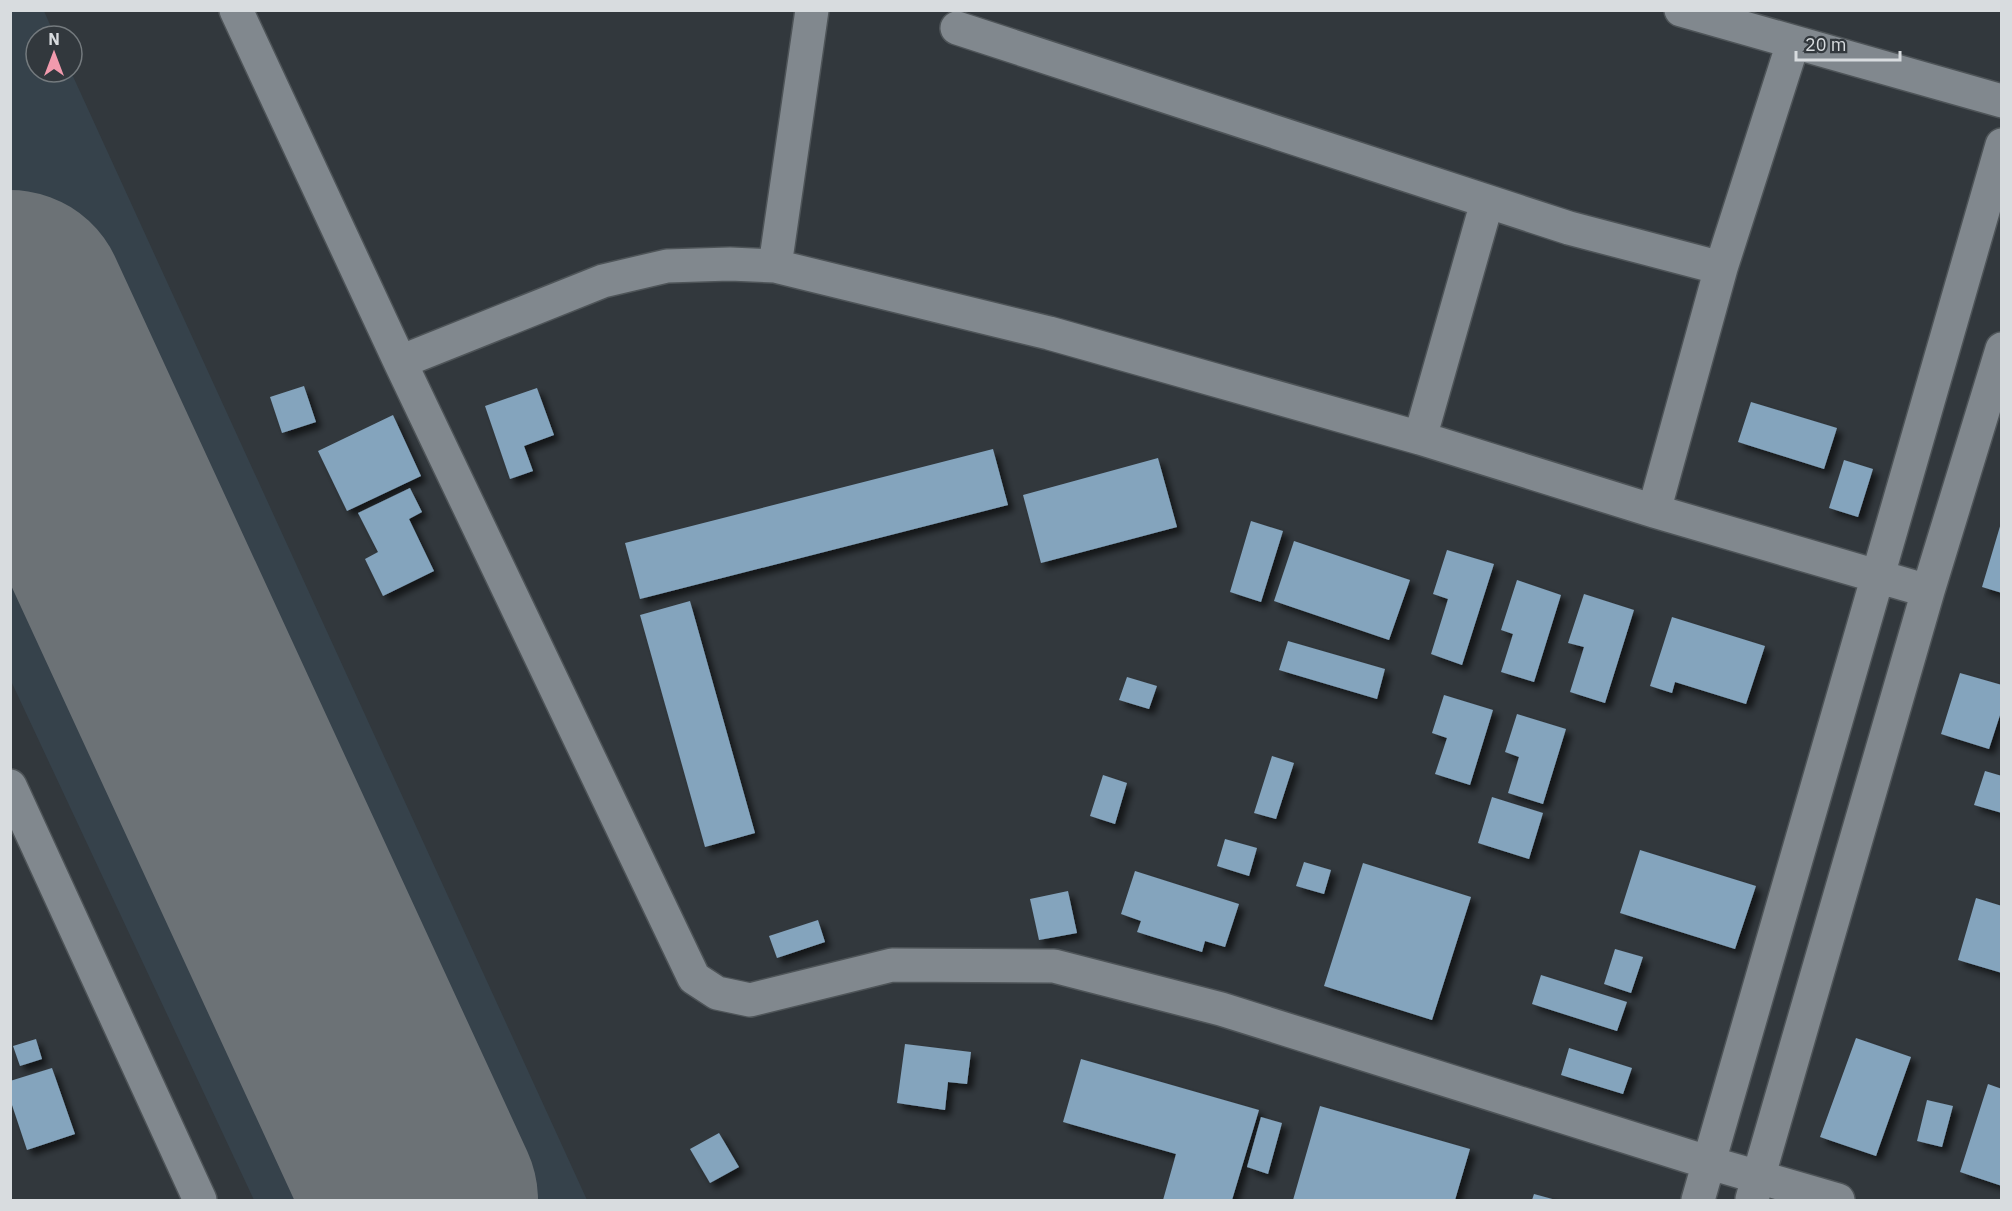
<svg xmlns="http://www.w3.org/2000/svg" width="2012" height="1211" font-family="'IBM Plex Sans',sans-serif">
<style>
.built{fill:#36424b}
.lines{fill:none;stroke-linecap:round;stroke-linejoin:round}
.runway{stroke:#6c7276;stroke-width:232}
.building{fill:#84a4bd;filter:url(#shadow)}
.minor-casing{stroke:#4e5458;stroke-width:36}
.minor{stroke:#81888e;stroke-width:33}
</style>
<defs>
<filter id="shadow"><feDropShadow dx="5.5" dy="5.5" stdDeviation="3" flood-color="#0009"/></filter>
</defs>
<rect width="100%" height="100%" fill="#32383d"/>
<path class="built" d="M10,11H44L55,36H36V72H71L587,1200H254L11,681Z"/>
<g class="lines">
<path class="runway" d="M10,306L422,1200"/>
</g>
<path class="building" d="M304,386L316,422L282,433L270,397Z
M537,388L554,435L524,446L533,471L510,479L485,406Z
M1751,402L1837,428L1824,469L1738,442Z
M393,415L421,476L347,511L318,451Z
M993,449L1008,505L640,599L625,543Z
M1158,458L1177,527L1041,563L1023,495Z
M1844,460L1873,469L1858,517L1829,508Z
M410,488L422,512L409,519L434,571L383,596L365,559L378,552L358,513Z
M1251,521L1283,531L1261,602L1230,592Z
M2001,523H2002V593L1982,587Z
M1294,541L1410,580L1389,640L1274,601Z
M1447,550L1494,564L1462,665L1431,654L1448,599L1433,594Z
M1517,580L1561,595L1534,682L1501,672L1513,634L1501,630Z
M1584,594L1634,610L1605,703L1570,692L1584,647L1568,643Z
M690,601L755,833L705,847L640,615Z
M1672,617L1765,646L1746,704L1675,682L1672,693L1650,686Z
M1288,641L1385,669L1377,699L1279,670Z
M1960,673L2002,685V709L1989,749L1941,734Z
M1127,677L1157,686L1149,709L1119,700Z
M1444,695L1493,710L1470,785L1435,774L1447,738L1432,733Z
M1517,714L1566,729L1543,804L1508,793L1519,757L1505,752Z
M1272,756L1294,763L1276,819L1254,813Z
M1985,771L2002,776V813L1974,805Z
M1103,775L1127,783L1115,824L1090,816Z
M1492,797L1543,813L1529,859L1478,843Z
M1225,839L1257,848L1249,876L1217,866Z
M1640,850L1756,886L1735,949L1620,913Z
M1304,862L1331,870L1324,894L1296,886Z
M1363,863L1471,897L1432,1020L1324,986Z
M1135,871L1239,904L1225,947L1205,941L1202,952L1137,932L1141,921L1121,914Z
M1068,891L1077,933L1039,940L1030,899Z
M1976,898L2002,906V973L1958,960Z
M818,920L825,942L777,958L769,936Z
M1615,949L1643,957L1631,993L1604,984Z
M1541,975L1627,1002L1617,1031L1532,1004Z
M1856,1038L1911,1057L1876,1156L1820,1137Z
M36,1039L42,1059L20,1066L13,1046Z
M905,1044L971,1052L967,1084L948,1082L945,1110L897,1103Z
M1569,1048L1632,1068L1623,1094L1561,1075Z
M1081,1059L1259,1110L1232,1200H1163L1176,1154L1063,1122Z
M52,1068L75,1134L27,1150L10,1099V1081Z
M1988,1084L2002,1089V1186L1960,1172Z
M1927,1100L1953,1106L1942,1147L1917,1141Z
M1320,1106L1470,1149L1455,1200H1293Z
M1261,1117L1282,1123L1268,1174L1247,1167Z
M719,1133L739,1167L710,1183L690,1149Z
M1534,1194L1556,1200H1532Z"/>
<g class="lines">
<g class="minor-casing">
<path id="minor" d="M236,10L400,362L694,978L717,993L750,1000L892,965L1054,966L1221,1009L1710,1163L1838,1200
M1681,10L2002,101
M957,28L1569,228L1721,268
M775,266L812,10
M400,362L603,281L667,266L730,264L775,266L1049,333L1420,438L1654,511L1928,591
M1420,438L1487,202
M1654,511L1721,268L1793,43
M10,786L200,1200
M1752,1199L1928,591L2002,349
M1698,1200L2002,145"/>
</g>
<use href="#minor" class="minor"/>
</g>
<rect width="2012" height="1211" fill="none" stroke="#d8dcdf" stroke-width="24"/>
<g transform="translate(54 54)"><circle r="28" fill="#32383d" stroke="#747a7e" stroke-width="1.5"/>
<path d="M0-4.5L10 22L0 15L-10 22Z" fill="#f29aad"/>
<text y="-9" font-size="16" font-weight="bold" text-anchor="middle" fill="#d8dcdf">N</text>
</g>
<path d="M1796 51v9h104v-9" fill="none" stroke="#d8dcdf" stroke-width="3"/>
<text x="1805" y="51" font-size="18" fill="#d8dcdf" stroke="#32383d" stroke-width="4.5" paint-order="stroke">20 m</text>
</svg>
